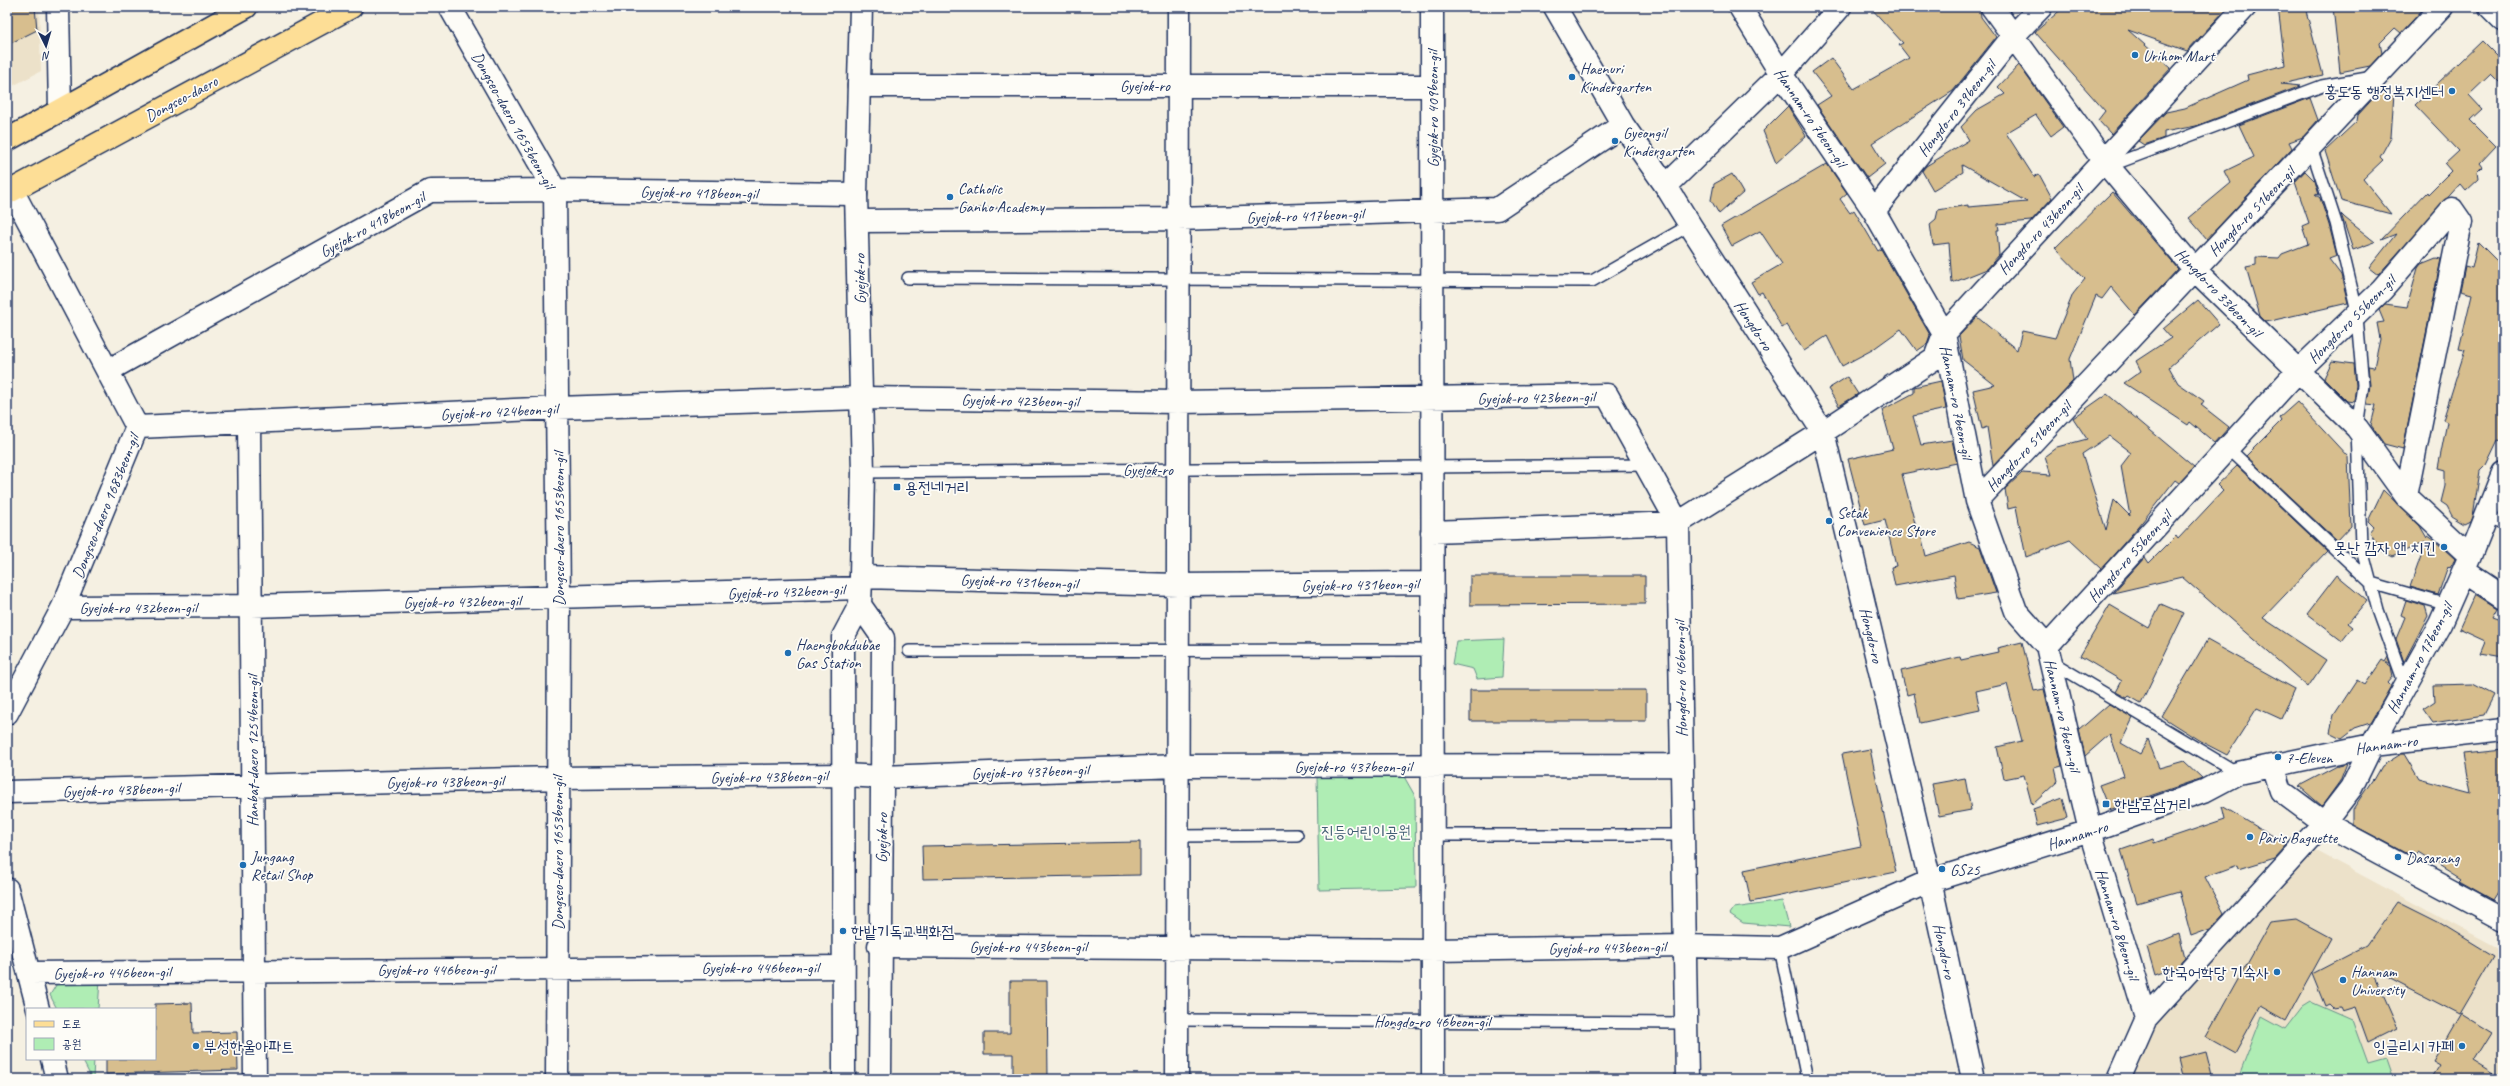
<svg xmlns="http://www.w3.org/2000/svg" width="2510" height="1086" font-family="Caveat,'Poor Story',sans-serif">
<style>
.built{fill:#ece1c9}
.green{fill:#afedb4;stroke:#658e89}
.building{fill:#d7be8e;stroke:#1b2f5e;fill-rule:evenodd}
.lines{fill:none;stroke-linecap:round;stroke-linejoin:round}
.service-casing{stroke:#1b2f5e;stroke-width:14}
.minor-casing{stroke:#1b2f5e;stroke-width:25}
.secondary-casing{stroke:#1b2f5e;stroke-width:25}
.primary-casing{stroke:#1b2f5e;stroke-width:25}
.service{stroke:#fdfcf7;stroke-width:11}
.minor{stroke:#fdfcf7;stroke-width:22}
.secondary{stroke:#fdfcf7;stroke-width:22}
.primary{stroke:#fdde96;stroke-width:22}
.poi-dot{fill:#1f6fb2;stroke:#fdfcf7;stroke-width:1.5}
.labels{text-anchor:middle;stroke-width:3.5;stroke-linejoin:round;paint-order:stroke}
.poi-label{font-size:16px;fill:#1b2f5e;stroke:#fdfcf7;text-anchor:start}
.street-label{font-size:16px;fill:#1b2f5e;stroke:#fdfcf7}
.park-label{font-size:16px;fill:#405e74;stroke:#fdfcf7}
</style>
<rect width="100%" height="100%" fill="#f5f0e2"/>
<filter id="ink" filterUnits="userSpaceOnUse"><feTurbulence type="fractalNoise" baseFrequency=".025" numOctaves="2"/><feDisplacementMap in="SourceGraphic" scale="8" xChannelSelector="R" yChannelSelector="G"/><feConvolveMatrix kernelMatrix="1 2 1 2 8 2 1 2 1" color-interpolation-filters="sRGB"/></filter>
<g filter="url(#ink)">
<path class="built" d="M7,7H39L41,71L7,89Z
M2311,848L2503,951V1079H2124L2156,1010L2255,904L2272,898Z"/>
<path class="green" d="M1504,639L1502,677L1477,679L1473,669L1452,664L1456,641Z
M1402,773L1415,796L1416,888L1319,890L1317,775Z
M1782,901L1789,927L1743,923L1730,914L1734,908Z
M61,977L100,980L98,1009H57L50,995Z
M2311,1002L2352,1020L2368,1064L2386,1059L2393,1079H2238L2262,1016L2286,1029L2303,1007Z
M82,1059H94L93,1079H92Z"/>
<path class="building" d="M7,7H35L37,30L7,45Z
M1870,7H1980L1981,17L1996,37L1953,91L1872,143L1885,164L1867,178L1817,105L1831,96L1812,72L1831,58L1854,89L1909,58L1899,45L1903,43Z
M2064,7H2228L2187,51L2128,30L2171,68L2111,134L2098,120L2105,111L2035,32Z
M2278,7H2305L2323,75L2281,84L2301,86L2196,126L2164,132V138L2144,145L2138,141L2166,112L2185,108L2248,80L2247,75L2285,65Z
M2333,7H2425L2401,33L2395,28L2380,43L2382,53L2370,66L2340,72Z
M2482,41L2503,62V86L2491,74L2469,95L2482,109L2470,120L2496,146L2480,163L2483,167L2478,172L2479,179L2466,191L2460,184L2378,275L2369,268L2396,234L2381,240L2427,192L2428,194L2451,171L2445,164L2459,151L2415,105Z
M2019,65L2063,127L2051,136L2036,115L2006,133L2034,177L2039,174L2052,198L2031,221L1998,224L1999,230H1997L1999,255L1987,269L1952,283L1949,243L1933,245L1930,224L1936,219L1938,210L1968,205V207L2027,202L1962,165L1963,172L1933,190L1922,171L1926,166L1969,140L1961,127L1977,110L2005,94L1998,87Z
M2379,92L2394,93L2391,137L2380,157L2383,160L2363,179L2391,214L2341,201L2325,151L2357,121L2358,115Z
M2310,98L2318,120L2303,137L2289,142L2292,148L2207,239L2189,218L2231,183L2225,171L2254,157L2239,125Z
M1788,106L1806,136L1776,163L1763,131Z
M1827,164L1847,193L1840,199L1850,213L1854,210L1878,251L1881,249L1930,335L1927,344L1917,351L1901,329L1872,350L1842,366L1827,336L1804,351L1787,325L1782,328L1762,292L1758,294L1751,282L1782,264L1760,231L1732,246L1721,226Z
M2305,171L2315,181L2319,195L2315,194L2320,198L2329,225L2337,256L2329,259L2341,275L2348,303L2266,322L2260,316L2246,267L2256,265V257L2279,258L2282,254L2308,244L2302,226L2309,223L2295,182Z
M1732,174L1743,193L1719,214L1711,200L1714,184Z
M2112,192L2178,269L2135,315L2111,287L2102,299L2096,296L2070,359L2073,381L1993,466L1987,427L1982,429L1973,390L1995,385L1963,360L1959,336L1977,317L2017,350L2022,331L2055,338L2073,294L2085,279L2055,248Z
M2341,214L2345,218L2375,242L2353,250Z
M2478,242L2503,267V441L2498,440L2486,465L2480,471L2473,516L2471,521L2465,524L2452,516L2447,506L2441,502L2445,486V470L2438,468L2447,422L2443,420L2465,350L2459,349L2472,294L2460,291L2465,266L2472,268Z
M2436,258L2441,259L2403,449L2384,444L2371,425L2376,405L2367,404L2370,385L2368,366L2374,367L2380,339L2377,323L2384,322L2379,310L2385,304L2407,307L2418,268L2421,264Z
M2198,300L2219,324L2169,367L2178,383L2204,401L2201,405L2229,427L2215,443L2190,422L2188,425L2124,383L2141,371L2136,361L2171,338L2163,329Z
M2332,361L2354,364L2356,385L2354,402L2347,401L2324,378Z
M1847,377L1858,394L1839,406L1828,389Z
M1941,381L1946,409L1913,416L1921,445L1952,440L1957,463L1902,474L1917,531L1920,530L1926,556L1969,542L1980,547L1996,593L1958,599L1954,575L1895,586L1891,567L1896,566L1885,520L1865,525L1855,486L1848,459L1893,449L1882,410L1914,393V387Z
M2107,394L2194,467L2179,483L2175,480L2139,526L2101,569L2070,540L2026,557L2016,507L2008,509L2005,489L2022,473L2051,475L2045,456L2057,447L2087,439L2073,418ZM2109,436L2131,453L2121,466L2130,516L2114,500L2106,530L2082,454Z
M2297,402L2348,457L2351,526L2337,541L2246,456L2281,421L2279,418Z
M2237,466L2327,551L2263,618L2326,660L2308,687L2182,577L2113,593L2145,557L2149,563L2176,536L2178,539L2223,491L2217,485Z
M2383,490L2420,526L2427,538L2428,536L2434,540L2455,559L2450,568L2448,566L2438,595L2410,587L2426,542L2392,557L2381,551L2370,532L2374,527L2368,521Z
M2337,575L2367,600L2348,623L2353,627L2342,641L2307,614Z
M1470,576H1645V604L1470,605Z
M2475,594L2497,608L2492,617L2503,621V657L2480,653L2485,641L2459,629Z
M2406,600L2425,606L2428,616L2404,662L2396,639L2405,617L2401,615Z
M2161,604L2184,614L2141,703L2129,696L2127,698L2116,692L2122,681L2080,656L2110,605L2149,628Z
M2207,640L2295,689L2281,719L2257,708L2227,755L2200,741L2162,717Z
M2022,642L2034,691L2044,689L2062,766L2055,768L2058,781L2032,805L2024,775L2004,779L1997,747L2022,741L2007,684L1976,691L1980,710L1920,723L1914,693L1907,695L1901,671L1960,657L1961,660L1998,652L1997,648Z
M2388,657L2390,663H2386L2391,666L2393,677L2388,683L2391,686L2370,723L2355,728L2342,738L2330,732L2334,715L2357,680L2365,685L2382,660L2385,662Z
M2473,684L2494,695L2484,715L2433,723L2423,709L2435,701L2434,685Z
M1470,690H1646V721H1470Z
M2109,704L2133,718L2121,743L2140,754L2148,740L2159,768L2184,761L2202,778L2109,810L2099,785L2124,776L2110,734L2085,756L2079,730Z
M1870,749L1896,872L1751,902L1744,870L1861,846L1842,754Z
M2503,750V884L2493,900L2461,882L2459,881L2461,879L2418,852L2414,857L2353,825V809L2373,779L2374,780L2382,766L2401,754H2404L2419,779L2471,793L2464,754Z
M2347,763L2340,781L2322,806L2299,786L2339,765Z
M1965,778L1971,810L1939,816L1932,784Z
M2063,798L2068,818L2037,826L2033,809Z
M2222,806L2287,845L2275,858L2239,869L2238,865L2205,877L2224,914L2210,929L2191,936L2179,891L2137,903L2121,850L2153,839L2154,843L2225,819Z
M1140,842V875L923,879L922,846Z
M2397,902L2439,923L2493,956L2459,1014L2372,969L2398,1028L2368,1043L2355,1007L2342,1011L2340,1007L2333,1008L2329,1004L2325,1006L2312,974L2366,946Z
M2296,919L2331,938L2286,1020L2261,1006L2235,1053L2206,1037L2270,922Z
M2179,934L2185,957L2175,968L2155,975L2147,947Z
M1010,981H1047L1048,1079H1013V1054H984V1033H1010Z
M192,1003L193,1033L237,1032L238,1070L106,1074V1059H155V1004Z
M2461,1013L2492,1032L2474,1061L2503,1079H2431L2440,1065L2433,1061Z
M2206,1051L2213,1079H2184L2179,1058Z"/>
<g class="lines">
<g class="service-casing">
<path id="service" d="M2311,147L2336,223L2356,307L2363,385L2357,428L2361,546L2378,610L2405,685
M2109,166L2322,86L2373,77
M908,278L1592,281L1690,225
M2228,448L2371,583L2448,605
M863,472L1646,465
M2486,517L2503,523
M909,651L1433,650
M2052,662L2238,773
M1433,835H1683
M1177,836L1297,835
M1780,948L1807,1079
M1177,1020L1686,1023"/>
</g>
<g class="minor-casing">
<path id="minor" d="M58,7L60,111
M450,7L555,190L559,599L557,1079
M1432,7L1433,1079
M1555,7L1623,125L1666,186L1690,225L1823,432L1930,881L1973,1079
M1740,7L1781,74L1874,211L1944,334L1977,501L2016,611L2047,646L2090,831L2146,1018
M1992,7L2103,160L2195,270L2357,428L2406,496L2470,556
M2490,7L2503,20
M859,86H1432
M1666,186L1781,74L1840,7
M12,190L137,427
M1874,211L2014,35L2041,7
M858,221L1178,219L1497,209L1623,125
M109,370L430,191L555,190L856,194
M249,422L255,1079
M137,427L557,408L862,398L1178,402L1607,395L1678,523L1687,1079
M1977,501L2442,7
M1432,532L1678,523L1823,432L1935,358L1944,334L2245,7
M2464,571L2503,597
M861,577L1178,585L1432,583
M63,607L251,606L860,588
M2047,646L2297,372L2382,290L2452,209L2461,222L2406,496
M7,713L63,607L137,427
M2273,766L2281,791L2324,823L2503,919
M7,792L557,778L844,775L882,777L1178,766L1682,765
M7,889L38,1009
M879,946L1433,950L1685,946L1780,948L1930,881L2090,831L2206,790L2238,773L2372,745L2503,730
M29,973L843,967
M52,1059L57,1079
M1177,1079L1179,7
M2119,1079L2146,1018L2324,823L2351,788L2372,745L2440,624L2470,556L2503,473"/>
</g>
<g class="secondary-casing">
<path id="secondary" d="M860,605L883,638L880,1079
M844,1079L843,637L860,605L861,577L863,472L856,194L861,7"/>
</g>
<g class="primary-casing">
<path id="primary" d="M7,140L246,7
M7,193L351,7"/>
</g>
<use href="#service" class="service"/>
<use href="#minor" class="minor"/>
<use href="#secondary" class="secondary"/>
<use href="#primary" class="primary"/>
</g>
</g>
<g class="poi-dot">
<circle cx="2135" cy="55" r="4"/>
<circle cx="1572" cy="77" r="4"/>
<circle cx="2452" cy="91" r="4"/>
<circle cx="1615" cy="141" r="4"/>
<circle cx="950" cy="197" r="4"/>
<rect x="893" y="483" width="8" height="8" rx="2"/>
<circle cx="1829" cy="521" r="4"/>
<circle cx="2444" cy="547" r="4"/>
<circle cx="788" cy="653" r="4"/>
<circle cx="2278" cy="757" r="4"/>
<rect x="2102" y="800" width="8" height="8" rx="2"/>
<circle cx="2250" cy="837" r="4"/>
<circle cx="2398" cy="857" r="4"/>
<circle cx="243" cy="865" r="4"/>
<circle cx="1942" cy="869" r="4"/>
<circle cx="843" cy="931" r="4"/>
<circle cx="2277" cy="972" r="4"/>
<circle cx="2343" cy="980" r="4"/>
<circle cx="196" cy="1046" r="4"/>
<circle cx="2462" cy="1046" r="4"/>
</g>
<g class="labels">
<g class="poi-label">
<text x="2143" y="61">Urihom Mart</text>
<text x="1580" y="74">Haenuri<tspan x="1580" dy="18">Kindergarten</tspan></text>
<text x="2444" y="97" text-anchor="end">홍도동 행정복지센터</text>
<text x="1623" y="138">Gyeongil<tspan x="1623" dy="18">Kindergarten</tspan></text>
<text x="958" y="194">Catholic<tspan x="958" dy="18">Ganho Academy</tspan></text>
<text x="905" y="493">용전네거리</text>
<text x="1837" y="518">Setak<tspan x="1837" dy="18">Convenience Store</tspan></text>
<text x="2436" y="553" text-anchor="end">못난 감자 앤 치킨</text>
<text x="796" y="650">Haengbokdubae<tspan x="796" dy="18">Gas Station</tspan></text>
<text x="2286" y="763">7-Eleven</text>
<text x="2114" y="810">한남로삼거리</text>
<text x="2258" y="843">Paris Baguette</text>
<text x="251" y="862">Jungang<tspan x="251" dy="18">Retail Shop</tspan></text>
<text x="2406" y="863">Dasarang</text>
<text x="1950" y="875">GS25</text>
<text x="851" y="937">한밭기독교백화점</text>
<text x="2351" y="977">Hannam<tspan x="2351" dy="18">University</tspan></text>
<text x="2269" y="978" text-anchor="end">한국어학당 기숙사</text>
<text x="204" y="1052">부성한울아파트</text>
<text x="2454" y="1052" text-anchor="end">잉글리시 카페</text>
</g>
<g class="street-label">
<text x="1145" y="91">Gyejok-ro</text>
<text transform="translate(181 98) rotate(-28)" y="6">Dongseo-daero</text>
<text transform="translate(1956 108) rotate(-52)" y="6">Hongdo-ro 39beon-gil</text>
<text transform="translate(1432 109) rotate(-90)" y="6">Gyejok-ro 409beon-gil</text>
<text transform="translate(1811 117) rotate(56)" y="6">Hannam-ro 7beon-gil</text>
<text transform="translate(514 120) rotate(61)" y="6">Dongseo-daero 1653beon-gil</text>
<text transform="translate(699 192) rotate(1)" y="6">Gyejok-ro 418beon-gil</text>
<text transform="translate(2251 211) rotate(-46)" y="6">Hongdo-ro 51beon-gil</text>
<text transform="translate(1305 215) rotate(-2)" y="6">Gyejok-ro 417beon-gil</text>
<text transform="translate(372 224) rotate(-29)" y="6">Gyejok-ro 418beon-gil</text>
<text transform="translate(2040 229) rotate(-47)" y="6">Hongdo-ro 43beon-gil</text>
<text transform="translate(859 279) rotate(-91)" y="6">Gyejok-ro</text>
<text transform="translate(2219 292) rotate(46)" y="6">Hongdo-ro 33beon-gil</text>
<text transform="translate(2351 319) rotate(-45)" y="6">Hongdo-ro 55beon-gil</text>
<text transform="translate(1754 325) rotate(57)" y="6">Hongdo-ro</text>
<text transform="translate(1536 397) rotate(-1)" y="6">Gyejok-ro 423beon-gil</text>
<text transform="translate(1020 400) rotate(1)" y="6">Gyejok-ro 423beon-gil</text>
<text transform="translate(1957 402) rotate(79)" y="6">Hannam-ro 7beon-gil</text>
<text transform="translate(499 411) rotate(-3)" y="6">Gyejok-ro 424beon-gil</text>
<text transform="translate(2028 446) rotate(-47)" y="6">Hongdo-ro 51beon-gil</text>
<text x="1148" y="475">Gyejok-ro</text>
<text transform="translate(105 506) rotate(-68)" y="6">Dongseo-daero 1683beon-gil</text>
<text transform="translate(558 529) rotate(-90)" y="6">Dongseo-daero 1653beon-gil</text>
<text transform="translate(2129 556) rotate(-48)" y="6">Hongdo-ro 55beon-gil</text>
<text transform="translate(1019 581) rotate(2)" y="6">Gyejok-ro 431beon-gil</text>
<text transform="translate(1360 584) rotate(-1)" y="6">Gyejok-ro 431beon-gil</text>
<text transform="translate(786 591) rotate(-2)" y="6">Gyejok-ro 432beon-gil</text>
<text transform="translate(462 601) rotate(-1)" y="6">Gyejok-ro 432beon-gil</text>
<text x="138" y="613">Gyejok-ro 432beon-gil</text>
<text transform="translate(1872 635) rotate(77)" y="6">Hongdo-ro</text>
<text transform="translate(2419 658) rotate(-62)" y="6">Hannam-ro 17beon-gil</text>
<text transform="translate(1680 679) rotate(-91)" y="6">Hongdo-ro 46beon-gil</text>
<text transform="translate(2063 715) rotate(77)" y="6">Hannam-ro 7beon-gil</text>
<text transform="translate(2386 744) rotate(-8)" y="6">Hannam-ro</text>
<text transform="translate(252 751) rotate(-90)" y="6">Hanbat-daero 1254beon-gil</text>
<text x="1353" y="772">Gyejok-ro 437beon-gil</text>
<text transform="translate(1030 771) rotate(-2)" y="6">Gyejok-ro 437beon-gil</text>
<text transform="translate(769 776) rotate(-1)" y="6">Gyejok-ro 438beon-gil</text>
<text transform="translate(445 781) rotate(-1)" y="6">Gyejok-ro 438beon-gil</text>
<text transform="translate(121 789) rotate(-2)" y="6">Gyejok-ro 438beon-gil</text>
<text transform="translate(2077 835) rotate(-18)" y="6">Hannam-ro</text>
<text transform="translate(881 838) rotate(-89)" y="6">Gyejok-ro</text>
<text transform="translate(557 853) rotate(-90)" y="6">Dongseo-daero 1653beon-gil</text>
<text transform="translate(2118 924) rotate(73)" y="6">Hannam-ro 8beon-gil</text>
<text x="1028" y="952">Gyejok-ro 443beon-gil</text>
<text transform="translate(1607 947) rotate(-1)" y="6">Gyejok-ro 443beon-gil</text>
<text transform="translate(1945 951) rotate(78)" y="6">Hongdo-ro</text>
<text x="760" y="973">Gyejok-ro 446beon-gil</text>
<text x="436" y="975">Gyejok-ro 446beon-gil</text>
<text transform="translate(112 972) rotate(-1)" y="6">Gyejok-ro 446beon-gil</text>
<text x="1432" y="1027">Hongdo-ro 46beon-gil</text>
</g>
<g class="park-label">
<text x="1366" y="837">진등어린이공원</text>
</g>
</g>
<rect width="2510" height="1086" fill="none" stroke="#fdfcf7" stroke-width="24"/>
<rect x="12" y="12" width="2486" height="1062" fill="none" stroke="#1b2f5e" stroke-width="1.5" filter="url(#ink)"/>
<rect x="26" y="1008" width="130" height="52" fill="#fdfcf7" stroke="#a3aaba"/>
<rect x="34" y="1021" width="20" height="6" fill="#fdde96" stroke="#a3aaba"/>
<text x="62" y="1028" font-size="12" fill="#1b2f5e">도로</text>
<rect x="34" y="1038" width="20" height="12" fill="#afedb4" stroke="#a3aaba"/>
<text x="62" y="1048" font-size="12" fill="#1b2f5e">공원</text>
<g transform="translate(46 46) rotate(175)" stroke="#fdfcf7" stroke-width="3" paint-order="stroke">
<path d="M0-3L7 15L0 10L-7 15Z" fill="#1b2f5e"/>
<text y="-6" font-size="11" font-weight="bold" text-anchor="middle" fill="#1b2f5e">N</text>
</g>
</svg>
